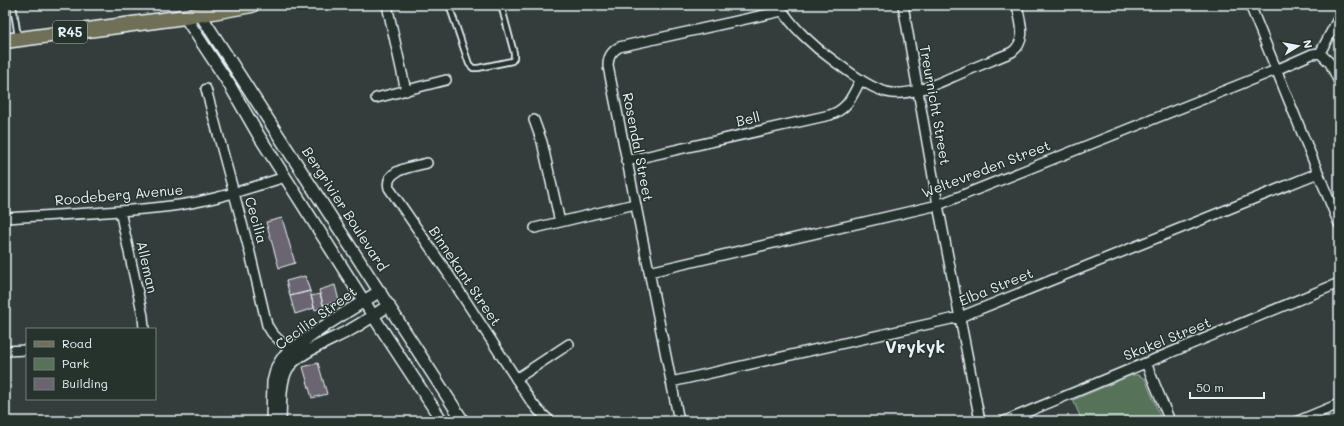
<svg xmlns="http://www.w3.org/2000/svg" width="1344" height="426" font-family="Mali,sans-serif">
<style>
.green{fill:#577259;stroke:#a0b2a8}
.building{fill:#6a6571;stroke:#e8f1f8}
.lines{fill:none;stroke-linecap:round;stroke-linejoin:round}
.service-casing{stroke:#e8f1f8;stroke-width:8}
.minor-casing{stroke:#e8f1f8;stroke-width:12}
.tertiary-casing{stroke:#e8f1f8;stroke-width:14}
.primary-casing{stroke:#e8f1f8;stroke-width:17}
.service{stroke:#26332d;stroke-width:4.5}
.minor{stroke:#26332d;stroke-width:9}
.tertiary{stroke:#26332d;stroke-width:11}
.primary{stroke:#706f59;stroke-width:14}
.labels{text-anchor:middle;stroke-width:3;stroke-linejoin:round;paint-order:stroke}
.shield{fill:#26332d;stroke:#aeb8bb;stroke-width:1}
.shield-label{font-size:13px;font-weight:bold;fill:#e8f1f8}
.street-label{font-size:14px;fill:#e8f1f8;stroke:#26332d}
.district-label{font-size:18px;font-weight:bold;fill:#e8f1f8;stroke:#26332d}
</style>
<rect width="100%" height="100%" fill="#343d3b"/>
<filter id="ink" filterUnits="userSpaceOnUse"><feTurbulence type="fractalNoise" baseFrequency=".025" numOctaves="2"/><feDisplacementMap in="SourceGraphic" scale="8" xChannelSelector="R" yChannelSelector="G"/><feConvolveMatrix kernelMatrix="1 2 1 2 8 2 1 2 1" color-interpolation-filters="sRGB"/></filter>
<g filter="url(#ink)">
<path class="green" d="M1132,375H1138L1145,379L1162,421H1082L1073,400Z"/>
<path class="building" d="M282,218L295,263L279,268L266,222Z
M305,276L310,291L290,296L286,281Z
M335,285L339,301L323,305L319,290Z
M310,291L314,308L295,314L290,296Z
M320,294L324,307L315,310L311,296Z
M318,363L327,394L312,398L303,367Z"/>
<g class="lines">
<g class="service-casing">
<path id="service" d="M13,5L18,37
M449,5L469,64L473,68H478L512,61L514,58V53L501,5"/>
</g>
<g class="minor-casing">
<path id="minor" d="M387,5L406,91
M779,5C791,26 814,47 834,61C849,72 873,91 892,93C917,95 942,81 964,72C980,65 996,59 1012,52C1028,40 1020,22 1017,5
M903,5L938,205L980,421
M1250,5L1339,224
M1320,53L1339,17
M1320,53L1330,63L1339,82
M206,89L250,253L267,325L272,333L290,351
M376,98L446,80
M534,120L542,142L560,222
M626,161L830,115C848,109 852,96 860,81
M427,163C414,167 384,169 389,188L447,272L530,400L538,410L550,421
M120,211L143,316L144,329
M5,218C63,214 122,213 179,205C215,200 250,188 285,177
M535,228L635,204
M649,272L938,205L1276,70L1312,54L1320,53
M5,351L27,350
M1146,363L1170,421
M516,379L569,344
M671,382L960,317L1318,173
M679,421L608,66C608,57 611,52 619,47L782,11
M1005,421L1339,283
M1298,421L1339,404"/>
</g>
<g class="tertiary-casing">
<path id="tertiary" d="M200,14L463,421
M185,17L229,84L259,136L379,325L442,421
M272,421L273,382L277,367L282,359L290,351L329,323L380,291
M280,421C281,405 279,384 287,369C296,353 334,339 350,330C363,323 376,314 389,305"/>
</g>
<g class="primary-casing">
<path id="primary" d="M5,41L185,17L252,5"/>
</g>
<use href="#service" class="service"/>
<use href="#minor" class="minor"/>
<use href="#tertiary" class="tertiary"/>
<use href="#primary" class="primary"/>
</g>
</g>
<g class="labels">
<rect class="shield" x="53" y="21" width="34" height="22" rx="3"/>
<g class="shield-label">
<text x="70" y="37">R45</text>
</g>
<g class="street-label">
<text transform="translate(935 105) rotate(80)" y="5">Treurnicht Street</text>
<text transform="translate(748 119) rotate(-13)" y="5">Bell</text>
<text transform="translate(638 147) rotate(79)" y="5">Rosendal Street</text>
<text transform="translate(986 169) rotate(-21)" y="5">Weltevreden Street</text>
<text transform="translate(119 195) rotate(-5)" y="5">Roodeberg Avenue</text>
<text transform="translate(345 209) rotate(57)" y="5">Bergrivier Boulevard</text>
<text transform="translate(256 220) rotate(74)" y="5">Cecilia</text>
<text transform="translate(147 267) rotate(77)" y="5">Alleman</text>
<text transform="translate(465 276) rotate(56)" y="5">Binnekant Street</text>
<text transform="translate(996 287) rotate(-22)" y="5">Elba Street</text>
<text transform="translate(316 318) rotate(-36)" y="5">Cecilia Street</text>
<text transform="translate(1167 339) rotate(-22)" y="5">Skakel Street</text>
</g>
<g class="district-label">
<text x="915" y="353">Vrykyk</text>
</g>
</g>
<rect width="1344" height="426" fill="none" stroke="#26332d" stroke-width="20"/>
<rect x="10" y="10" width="1324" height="406" fill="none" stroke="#e8f1f8" stroke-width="1.5" filter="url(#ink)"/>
<rect x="26" y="328" width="130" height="72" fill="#26332d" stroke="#747f7e"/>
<rect x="34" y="341" width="20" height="6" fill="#706f59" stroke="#747f7e"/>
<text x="62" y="348" font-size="12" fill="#e8f1f8">Road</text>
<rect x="34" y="358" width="20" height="12" fill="#577259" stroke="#747f7e"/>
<text x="62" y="368" font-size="12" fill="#e8f1f8">Park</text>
<rect x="34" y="378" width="20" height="12" fill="#6a6571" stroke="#747f7e"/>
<text x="62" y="388" font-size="12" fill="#e8f1f8">Building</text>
<g transform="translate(1298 46) rotate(79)" stroke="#26332d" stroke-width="3" paint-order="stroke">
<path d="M0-3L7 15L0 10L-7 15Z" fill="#e8f1f8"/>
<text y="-6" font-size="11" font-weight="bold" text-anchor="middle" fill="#e8f1f8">N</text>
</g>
<path d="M1190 392v6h74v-6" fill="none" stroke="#e8f1f8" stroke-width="2"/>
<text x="1196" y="392" font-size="12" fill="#e8f1f8" stroke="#26332d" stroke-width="3" paint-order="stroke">50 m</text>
</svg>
